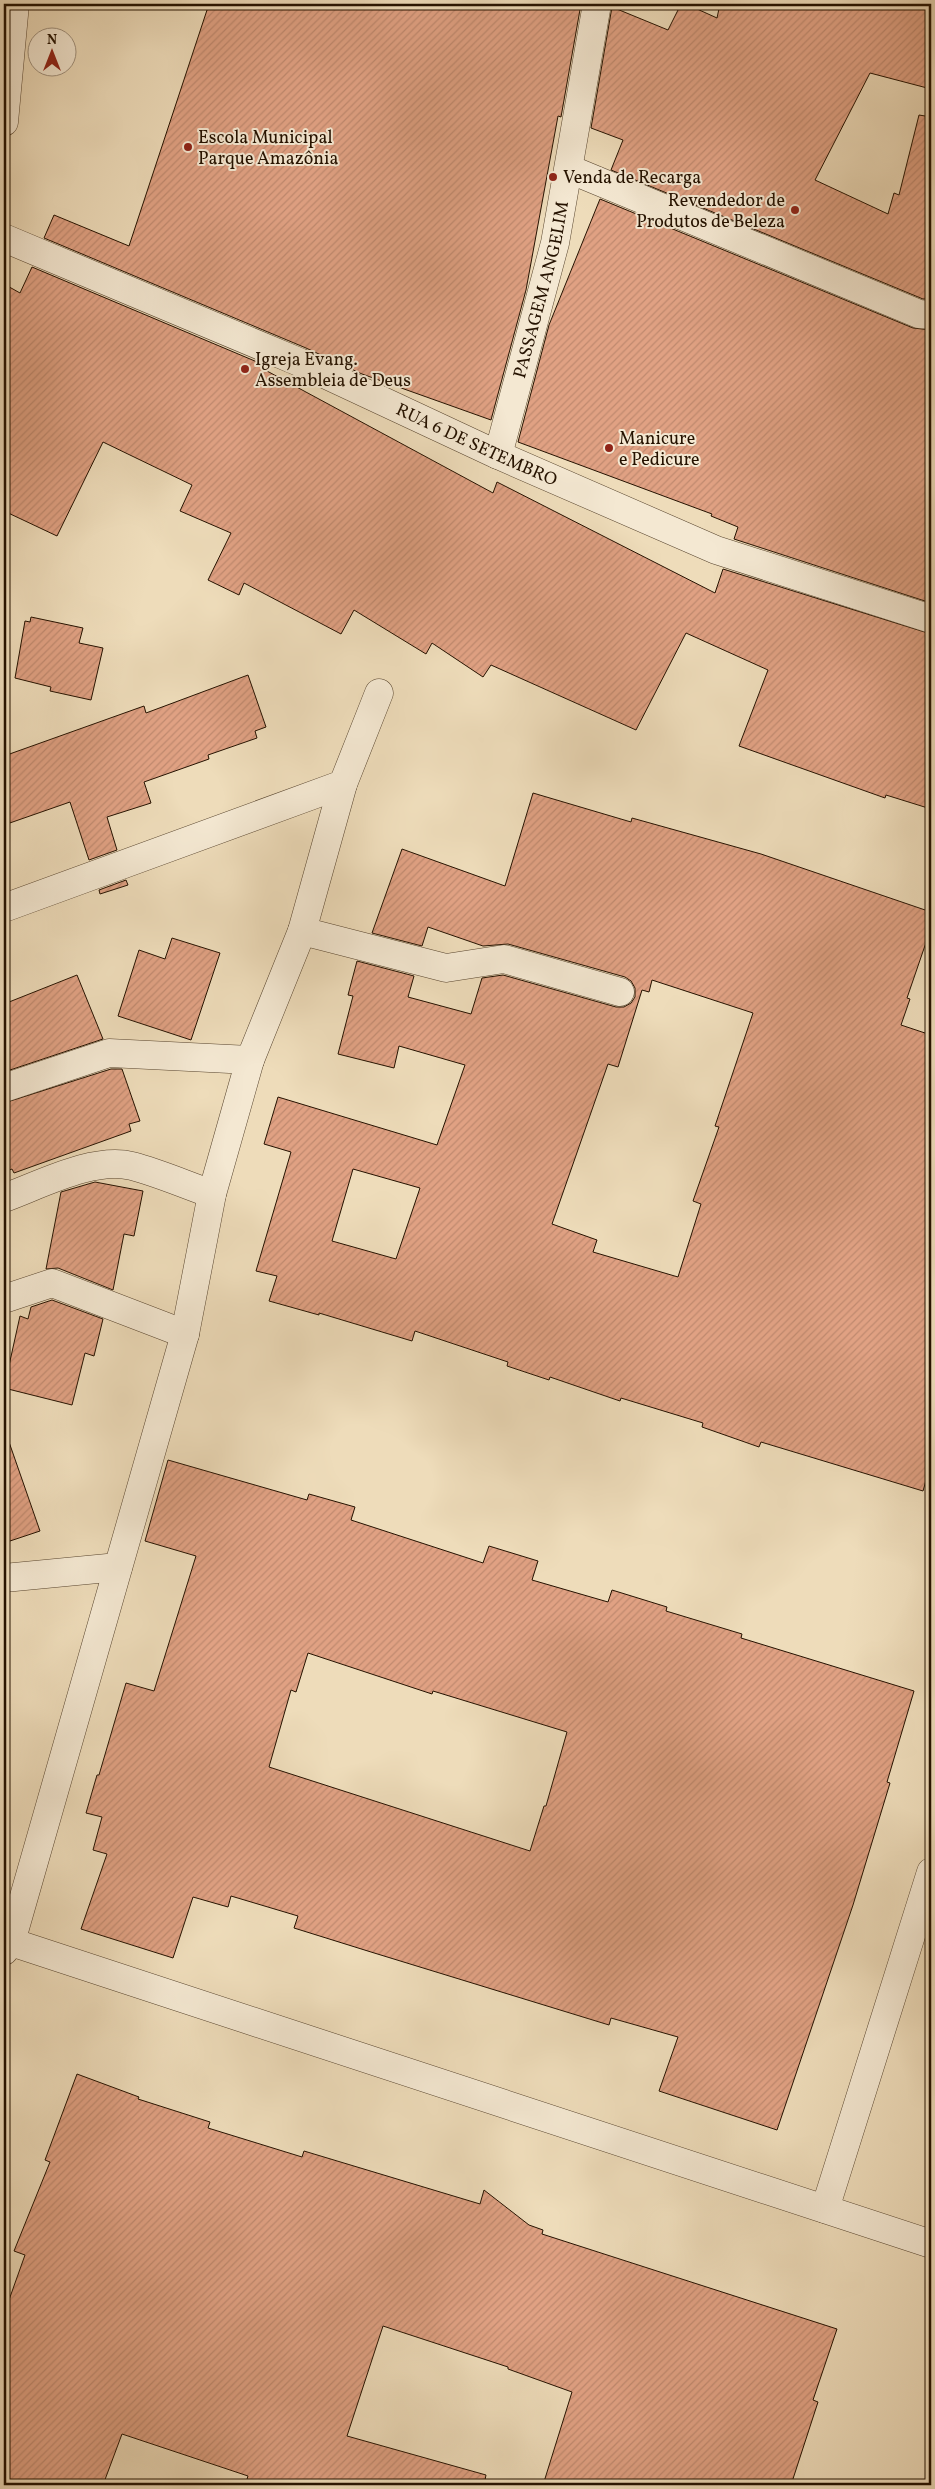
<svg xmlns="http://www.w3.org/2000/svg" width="935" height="2489" font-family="Vollkorn,serif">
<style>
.building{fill:url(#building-hatch);stroke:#251200;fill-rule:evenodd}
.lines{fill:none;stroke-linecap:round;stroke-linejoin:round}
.minor-casing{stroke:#57442e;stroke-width:29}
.minor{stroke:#f4e8d2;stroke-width:28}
.poi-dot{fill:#8f2418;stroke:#f4e8d2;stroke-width:2}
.labels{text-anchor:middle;stroke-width:4;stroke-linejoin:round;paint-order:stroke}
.poi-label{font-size:18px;fill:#251200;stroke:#f4e8d2;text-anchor:start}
.street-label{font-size:18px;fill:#251200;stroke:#f4e8d2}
</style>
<defs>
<pattern id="building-hatch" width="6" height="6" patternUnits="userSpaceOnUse" patternTransform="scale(1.25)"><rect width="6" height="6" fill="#e0a183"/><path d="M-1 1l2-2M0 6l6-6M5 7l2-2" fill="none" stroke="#c08a6f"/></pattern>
</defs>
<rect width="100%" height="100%" fill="#eedcba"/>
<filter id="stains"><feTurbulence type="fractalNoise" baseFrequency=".004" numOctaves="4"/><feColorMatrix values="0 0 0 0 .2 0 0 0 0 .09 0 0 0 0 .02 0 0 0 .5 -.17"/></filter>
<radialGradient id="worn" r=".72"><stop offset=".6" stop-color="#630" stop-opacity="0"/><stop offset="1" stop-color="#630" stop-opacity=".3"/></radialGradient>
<path class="building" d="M209,4H581L561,117L558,116L526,290L491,420L362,374L306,348L44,238L54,215L129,246Z
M681,4H686L717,18L720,4H931V89L870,73L815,180L888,214L894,193L899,195L919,115L931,117V299H923L611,170L623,140L591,128L612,7L668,30Z
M600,199L913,328L931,330V603L734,539L738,527L711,516L712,514L518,442L549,325Z
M32,267L269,367L267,371L493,493L497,482L715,593L723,569L931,634V809L886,795L885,798L739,746L768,670L686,633L636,730L491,665L483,677L432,643L426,654L354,610L341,634L244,583L239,595L208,580L231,533L180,511L192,485L103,442L57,536L4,511V284L20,293Z
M31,617L83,628L79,643L103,648L91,700L50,691L51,687L15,678L25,621L30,622Z
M248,675L266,727L255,731L257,738L208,755L209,759L144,782L151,803L107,817L117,850L89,860L70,802L4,825V756L144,706L146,713Z
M533,793L631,822L632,818L761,854L931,912V928L907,998L910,999L901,1025L931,1035V1463L923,1491L761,1442L759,1447L702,1427L703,1423L621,1398L620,1401L550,1377L549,1380L507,1366L508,1362L415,1331L412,1341L319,1313V1315L269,1301L277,1276L256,1271L291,1152L264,1144L278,1097L437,1145L465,1065L399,1046L394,1068L338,1054L353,996L348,995L357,961L414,976L408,997L471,1014L482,978L503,975L616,1007H624L631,1003L635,997V988L631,981L625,977L508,944L483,946L428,927L422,946L372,933L402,849L505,886ZM652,980L753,1013L715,1126L719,1127L693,1201L701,1204L678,1277L593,1252L597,1240L552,1224L608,1064L618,1067L642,990L649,992ZM353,1169L420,1188L396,1259L332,1241Z
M126,880L128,885L100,894L99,890Z
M172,938L220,953L191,1040L118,1016L139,950L165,959Z
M77,975L103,1039L4,1072V1004Z
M111,1069H122L140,1121L129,1124L131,1131L14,1173L12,1169L4,1172V1103Z
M95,1182L143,1191L134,1236L124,1234L113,1290L58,1268L46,1269L61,1192Z
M52,1300L103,1319L94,1356L85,1353L72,1405L4,1388L20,1316L28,1319L31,1307Z
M9,1442L40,1531L4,1543V1443Z
M168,1460L307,1500L309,1494L355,1507L351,1520L483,1563L489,1546L538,1561L532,1580L608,1602L612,1590L667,1607L666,1611L742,1634L741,1638L914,1691L887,1782L890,1783L853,1905L777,2130L659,2091L678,2037L611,2018L609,2025L371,1952L294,1928L298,1916L231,1896L228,1907L193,1897L173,1958L81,1929L107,1854L93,1850L102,1817L86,1813L97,1775H99L126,1683L154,1691L196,1556L145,1541ZM308,1653L432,1694L433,1691L567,1732L546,1806H544L530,1851L269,1767L291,1690L296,1692Z
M77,2074L139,2097L138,2099L210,2122L208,2128L302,2157L304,2151L480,2204L484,2190L529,2225L543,2230L542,2234L837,2329L813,2400L818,2402L791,2485H543L572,2392L508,2369V2367L383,2326L347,2436L486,2475L484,2485H266L247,2479L248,2476L122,2434L103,2485H4V2314L25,2255L14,2251L50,2162L45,2160Z"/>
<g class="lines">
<g class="minor-casing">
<g id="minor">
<path d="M4,122L15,4"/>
<path d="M569,169L919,314L931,315"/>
<path id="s1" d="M4,238L299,362L498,455L716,550L931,619"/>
<path id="s2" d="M498,455L555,243L597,4"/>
<path d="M4,908L343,784"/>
<path d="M302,931L446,968L504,959L620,992"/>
<path d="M4,1088L109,1053L250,1060"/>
<path d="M4,1198C40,1185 94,1156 132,1166C159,1173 186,1185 212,1194"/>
<path d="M4,1299L52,1283L185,1334"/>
<path d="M4,1578L118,1567"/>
<path d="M11,1942L931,2244"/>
<path d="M4,1951L11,1942L185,1334L212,1194L250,1060L302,931L343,784L379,693"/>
<path d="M825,2209L931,1872"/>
</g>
</g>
<use href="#minor" class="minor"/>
</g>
<g class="poi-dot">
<circle cx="188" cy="147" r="5"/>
<circle cx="553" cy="177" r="5"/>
<circle cx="795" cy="210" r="5"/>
<circle cx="245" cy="369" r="5"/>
<circle cx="609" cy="448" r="5"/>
</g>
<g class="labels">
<g class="poi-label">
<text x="198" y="143">Escola Municipal<tspan x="198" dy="21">Parque Amazônia</tspan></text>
<text x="563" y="183">Venda de Recarga</text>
<text x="785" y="206" text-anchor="end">Revendedor de<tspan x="785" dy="21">Produtos de Beleza</tspan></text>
<text x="255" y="365">Igreja Evang.<tspan x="255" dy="21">Assembleia de Deus</tspan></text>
<text x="619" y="444">Manicure<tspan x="619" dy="21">e Pedicure</tspan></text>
</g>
<g class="street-label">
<text dy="6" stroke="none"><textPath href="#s2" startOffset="171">PASSAGEM ANGELIM</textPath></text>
<text dy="6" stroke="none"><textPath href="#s1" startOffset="516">RUA 6 DE SETEMBRO</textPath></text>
</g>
</g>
<rect width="935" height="2489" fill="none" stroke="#eedcba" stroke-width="20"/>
<rect x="5" y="5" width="925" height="2479" fill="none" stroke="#251200" stroke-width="2.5"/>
<rect x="10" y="10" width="915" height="2469" fill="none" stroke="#251200"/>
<g transform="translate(52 52)"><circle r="24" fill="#f4e8d2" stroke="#a1927e"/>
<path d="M0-4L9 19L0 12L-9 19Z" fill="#8f2418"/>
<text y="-8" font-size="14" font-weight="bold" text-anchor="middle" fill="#251200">N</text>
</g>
<rect width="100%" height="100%" filter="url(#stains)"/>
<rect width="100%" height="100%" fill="url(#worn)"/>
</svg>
